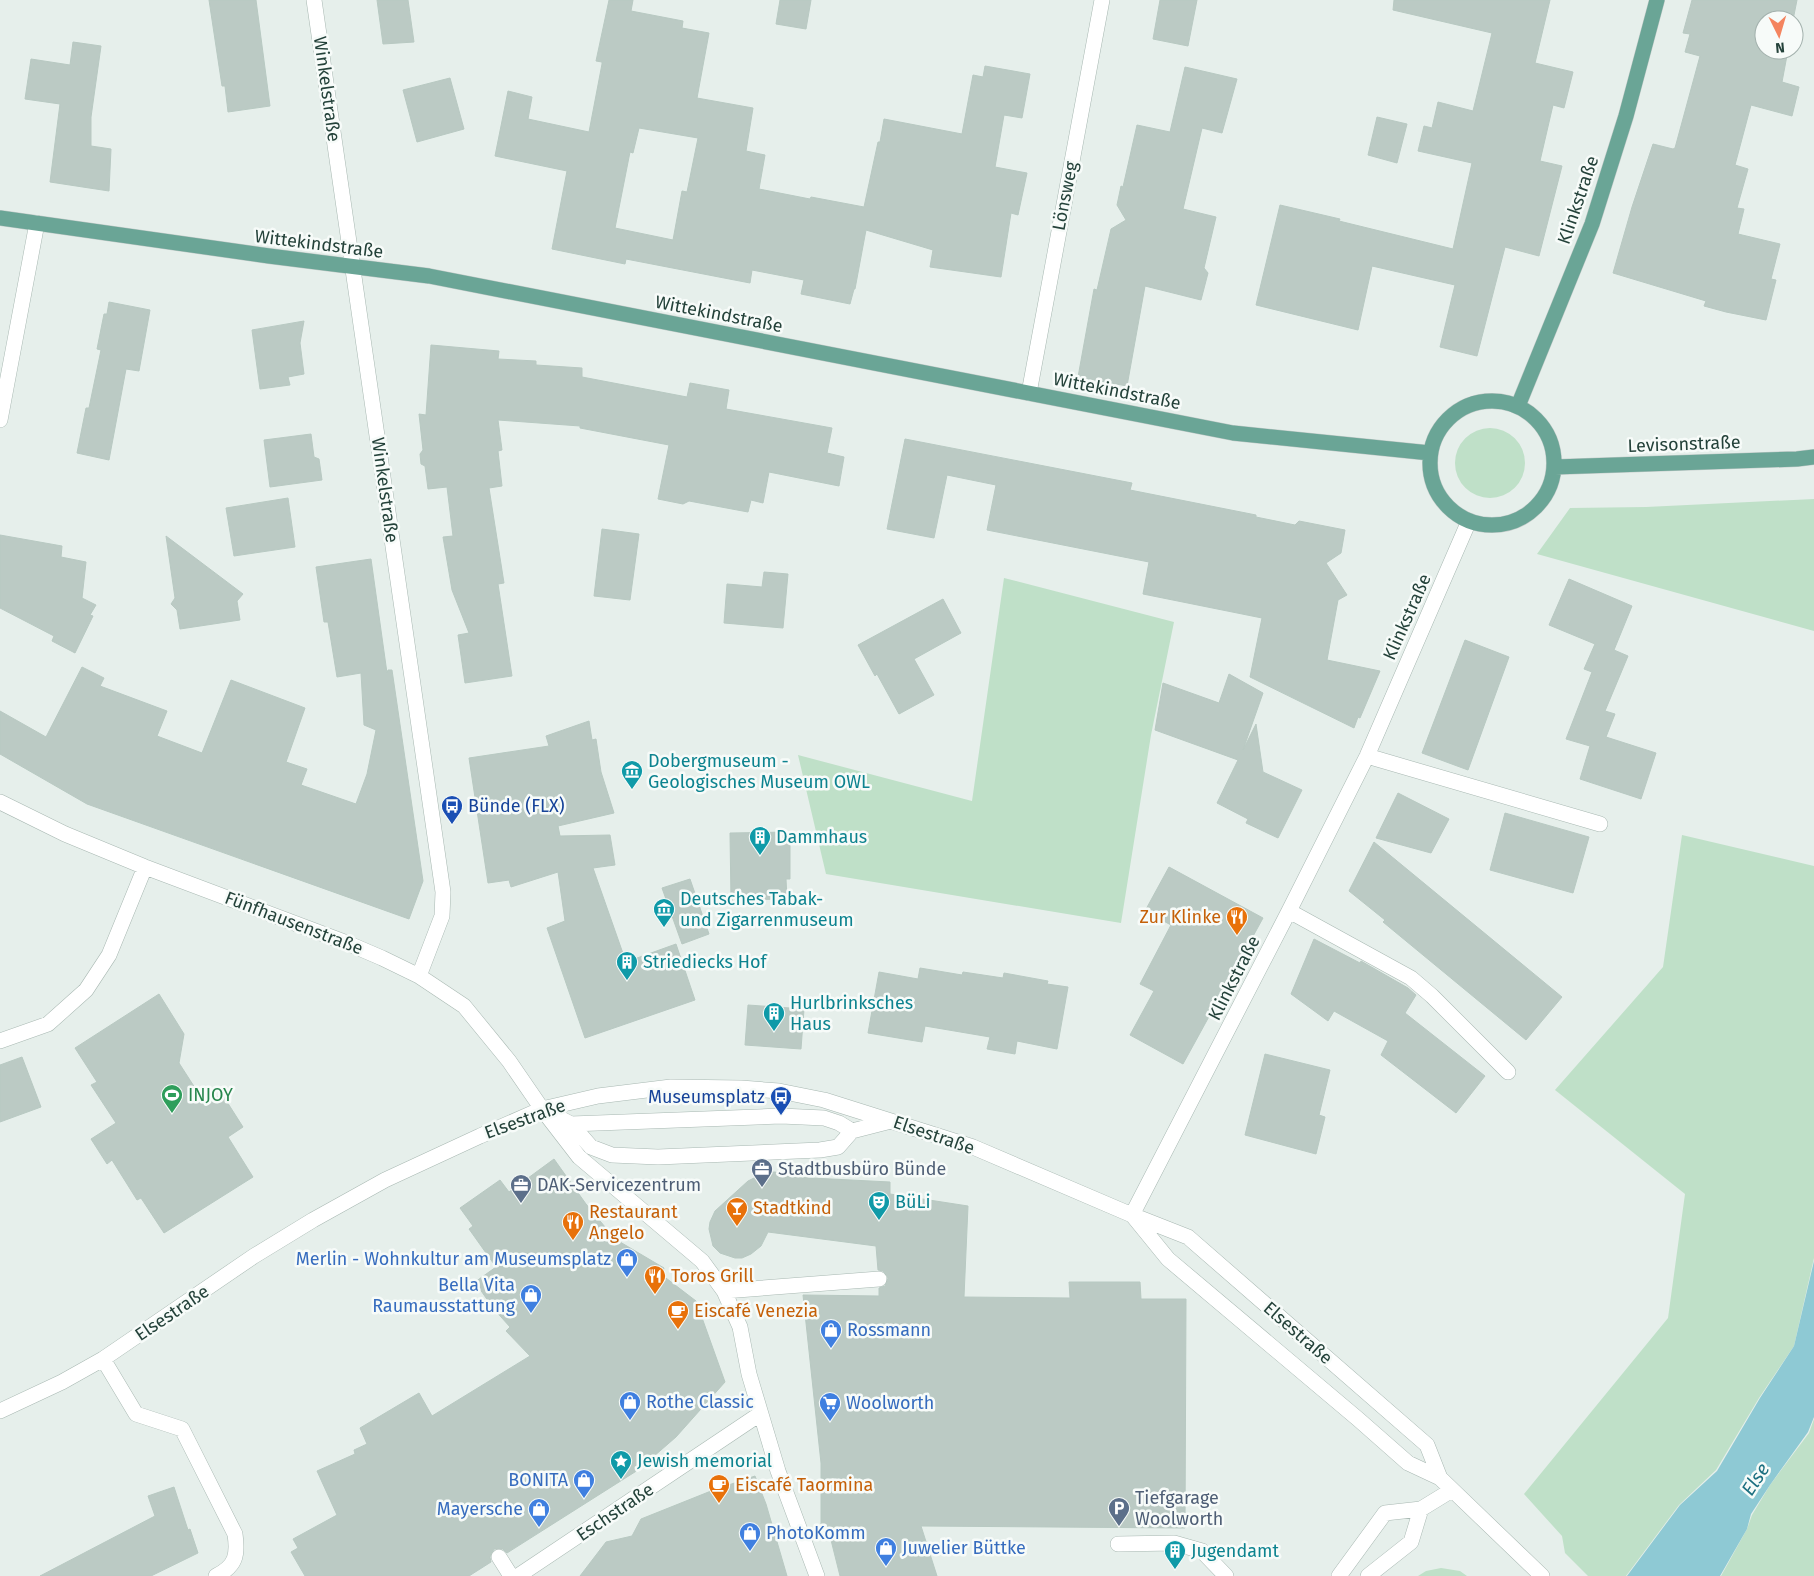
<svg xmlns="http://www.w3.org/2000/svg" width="1814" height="1576" font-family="'Fira Sans',sans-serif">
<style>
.green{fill:#bfe0c8}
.water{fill:#8ec9d4}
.building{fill:#bbcac4;stroke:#b8c9c2;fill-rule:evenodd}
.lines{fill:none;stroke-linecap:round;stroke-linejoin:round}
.minor-casing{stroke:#a8b8b2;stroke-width:16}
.major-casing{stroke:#c2cac8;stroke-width:16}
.minor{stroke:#fff;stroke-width:15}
.major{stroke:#6aa596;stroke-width:15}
.labels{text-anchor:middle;stroke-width:5;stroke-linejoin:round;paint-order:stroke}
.street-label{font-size:18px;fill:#24423a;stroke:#f7fbf9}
.culture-label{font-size:18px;fill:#0d838f;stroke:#f7fbf9;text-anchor:start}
.transit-label{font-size:18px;fill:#164399;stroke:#f7fbf9;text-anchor:start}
.food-label{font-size:18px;fill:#c56008;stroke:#f7fbf9;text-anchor:start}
.leisure-label{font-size:18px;fill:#27864d;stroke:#f7fbf9;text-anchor:start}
.service-label{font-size:18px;fill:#4e5e75;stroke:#f7fbf9;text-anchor:start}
.shop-label{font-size:18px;fill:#366cbe;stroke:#f7fbf9;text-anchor:start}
.water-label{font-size:19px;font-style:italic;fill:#1c6f80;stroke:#f7fbf9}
</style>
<rect width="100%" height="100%" fill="#e6efeb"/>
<path class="green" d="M1455 463a35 35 0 1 1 70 0a35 35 0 1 1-70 0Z
M1814,499V631L1537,554L1570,508L1646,507Z
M1004,578L1174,622L1151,735L1121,923L826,874L798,755L972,801Z
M1682,835L1814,866V1258L1794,1346L1759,1398L1716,1470L1679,1505L1626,1576H1588L1565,1553L1562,1536L1524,1494L1668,1318L1685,1194L1555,1090L1663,967Z
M1814,1419V1576H1721L1747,1529L1752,1515L1770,1485L1809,1433Z
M1441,1568L1460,1571L1467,1576H1418L1426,1571Z"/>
<path class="water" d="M1814,1261V1417L1808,1432L1770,1485L1751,1514L1747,1529L1720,1576H1627L1680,1505L1717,1471L1760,1398L1794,1346Z"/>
<path class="building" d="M209,0H256L270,106L228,112L225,86H222Z
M377,0H408L414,42L383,44Z
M609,0H633L631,11L683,21L682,28L709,33L697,98L753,108L746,151L765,155L759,189L810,199L811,197L864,207L878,142H880L884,119L962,134L973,75L983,77L985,66L1030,74L1022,118L1004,115L995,167L1027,173L1018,215L1011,213L1001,277L930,267L933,250L866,230L855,289H854L850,304L801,294L804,280L752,270L750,283L626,259L625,264L552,249L567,171L495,156L508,91L532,97L528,119L589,132L602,64V62L596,61ZM639,128L698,138L687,192L682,191L673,240L615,228L630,152L633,153Z
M780,0H811L806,29L776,24Z
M1160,0H1197L1188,46L1153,39Z
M1394,0H1550L1535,63L1573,72L1564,108L1553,105L1540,161L1562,166L1539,256L1505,247L1477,356L1440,347L1455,285L1372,266L1358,330L1256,305L1280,205L1340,219L1339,221L1453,249L1472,163L1418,151L1424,126L1432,128L1438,102L1473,111L1492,33L1393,10Z
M1692,0H1797L1793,20H1764V50H1788L1782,82L1799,87L1792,116L1751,105L1735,165L1748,169L1737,208L1744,209L1738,234L1780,244L1771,279L1776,280L1766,320L1726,312L1704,306L1706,301L1613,273L1632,207L1653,144L1673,149L1675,148L1700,56L1685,52L1690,34L1683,33Z
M73,42L101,46L91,117V146L111,149L109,191L50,182L60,104L25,99L31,59L70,65Z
M1185,67L1237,79L1222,133L1202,128L1183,209L1216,217L1204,268L1208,273L1201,300L1145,286L1127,386L1078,377L1094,289L1097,290L1111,229L1126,220L1117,205L1121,186L1123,187L1137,125L1170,132Z
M450,78L464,129L417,142L403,90Z
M1377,117L1407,124L1397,163L1368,155Z
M109,302L150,310L139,371L126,369L109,460L77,453L86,408H89L101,350L97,349L104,314H107Z
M304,321L300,343L304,374L288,377L290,385L260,389L252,330Z
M431,345L499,351L498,359L536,361V365L582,368V377L687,397L690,383L729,390L726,409L832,428L827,453L844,457L839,486L769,472L763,503L751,500L748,512L689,501L683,504L658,499L669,445L580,428V426L498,420L502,450L498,451L502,486L489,488L504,583L498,584L512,676L465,683L458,635L469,633L452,590L443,537L453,536L447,487L428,489L425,466L421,464L420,454L423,450L419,414L426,415Z
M311,434L314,457L319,459L322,480L270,487L264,440Z
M905,439L1132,483L1130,490L1256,515V517L1295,525L1299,521L1345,530L1341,553L1326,563L1347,595L1338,600L1327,660L1380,671L1360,718L1358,717L1354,728L1250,677L1262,618L1143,594L1149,562L987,530L996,485L947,475L934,538L887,529Z
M288,498L295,547L234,556L226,508Z
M602,529L639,534L630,600L594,596Z
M0,535L62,546L61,557L86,562L82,598L96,605L90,615L93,616L75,653L52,641L54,636L0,608Z
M166,536L243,594L237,601L240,620L180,629L177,610L171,604L175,598Z
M371,559L387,673L388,670H392L423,881L409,919L87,804L0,754V711L46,737L82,667L104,678L100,686L167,711L157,736L202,753L231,680L305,708L286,762L307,769L301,785L356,804L367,774L376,730L364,725L361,673L337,677L328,622H324L316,567Z
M764,572L788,574L783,628L724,623L727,584L762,587Z
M1569,579L1632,606L1614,650L1628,656L1605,711L1615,714L1606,737L1656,753L1641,799L1580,779L1590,746L1566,739L1592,672L1584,669L1595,644L1549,625Z
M943,599L961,633L914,659L934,695L899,714L877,674L875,676L858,645Z
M1465,640L1509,657L1468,770L1422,753Z
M1229,674L1263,693L1243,750L1256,724L1263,772L1302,790L1278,838L1246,823L1248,819L1217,803L1238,760L1155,730L1163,683L1219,703Z
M589,721L592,740L596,739L601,772L614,813L558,826L560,836L610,835L615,865L593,868L626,962L676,944L695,1000L585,1038L547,928L565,921L558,872L511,887L509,880L488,883L469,758L549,746L546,736Z
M1398,793L1449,819L1431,853L1376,838Z
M1505,813L1589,837L1573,893L1490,870Z
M790,832V879H786L787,899L731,900L730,833Z
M1374,842L1562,997L1526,1040L1383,922L1385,920L1349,891Z
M1169,867L1263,918L1183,1064L1130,1035L1154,991L1140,984L1171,925L1145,911Z
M690,879L709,934L682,944L662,888Z
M1314,939L1360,963L1361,961L1408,988L1416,995L1405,1013L1485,1076L1456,1113L1381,1055L1388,1041L1334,1011L1328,1021L1291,994Z
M920,968L962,975L963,972L1003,978L1004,973L1048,981L1047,984L1068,987L1057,1049L1017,1041L1015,1054L987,1049L990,1037L925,1026L922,1042L868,1033L879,972L918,979Z
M159,994L184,1034L179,1063L206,1105L222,1094L243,1127L228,1137L253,1177L164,1233L141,1198L137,1200L112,1160L107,1164L91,1139L116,1123L91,1085L97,1082L75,1048Z
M748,1005L804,1009L801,1049L745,1045Z
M1265,1054L1330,1070L1319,1115L1325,1117L1316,1154L1245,1135Z
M22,1057L41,1107L0,1122V1065Z
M554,1159L586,1204L615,1239L664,1268L662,1275L696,1301L725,1382L676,1437L638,1470L507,1553L503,1549H494L490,1557L491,1562L469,1576H305L291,1552L298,1548L293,1539L337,1515L317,1471L355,1454L354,1450L367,1444L360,1428L419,1393L432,1416L530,1356L506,1331L510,1327L493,1308L475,1282L496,1267L469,1229L473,1226L460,1208L500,1180L509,1192Z
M775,1172L792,1177L890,1182V1194L968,1206L964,1297L1070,1298L1069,1282H1140L1141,1299H1186L1185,1528L921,1526L937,1576H840L827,1524H821V1463L803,1295L879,1296V1288L885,1286L888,1278L883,1271L878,1270L876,1246L768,1232L761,1246L751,1254L742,1258H735L720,1253L713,1246L709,1229L710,1222L715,1211L748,1181L764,1173Z
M755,1476L766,1504L787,1576H580L606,1542L632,1536L641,1519L711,1491Z
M174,1487L188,1530L190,1529L198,1553L151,1576H40L155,1516L148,1496Z"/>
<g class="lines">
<g class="minor-casing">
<path id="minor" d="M314,0L443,892L442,916L419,976
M1029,393L1102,0
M0,420L37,223
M1367,756L1600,824
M0,802L65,834L145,867L347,943L382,958L419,976L464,1006L509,1061L542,1109L579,1157L702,1261L724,1291L740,1327L749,1374L778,1471L817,1576
M1289,911L1411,978L1432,996L1508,1072
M0,1041L48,1024L86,990L109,955L145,867
M548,1112L571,1124L591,1147L612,1155L658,1157L820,1150L838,1147L852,1131L891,1121
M571,1124L781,1116L824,1118L839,1123L852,1131
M1132,1215L1289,911L1367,756L1469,521
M1133,1216L1168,1259L1358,1419L1408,1463L1440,1478L1542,1576
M724,1291L879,1279
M103,1359L136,1414L182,1429L235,1534C238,1555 236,1566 216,1576
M0,1411L62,1382L103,1359L254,1256L313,1220L385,1180L480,1136L542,1109L598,1096L671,1087L741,1088L779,1091L824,1100L973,1147L1132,1215L1188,1237L1427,1445L1440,1478
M1118,1544L1174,1543L1202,1551L1226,1576
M499,1557L511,1576
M518,1576L760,1414
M1339,1576L1385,1513L1421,1509L1452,1490
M1368,1576L1411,1542L1421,1509"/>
</g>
<g class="major-casing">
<path id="major" d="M0,218L269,256L429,276L1233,433L1430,453
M1430 463a62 62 0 1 1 124 0a62 62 0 1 1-124 0Z
M1518,406L1592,224L1626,116L1657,0
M1555,467L1797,459L1814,457"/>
</g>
<use href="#minor" class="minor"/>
<use href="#major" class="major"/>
</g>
<defs>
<g id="museum-pin" transform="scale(1.125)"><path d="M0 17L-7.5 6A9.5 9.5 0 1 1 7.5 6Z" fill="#0f9aa8" stroke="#f7fbf9"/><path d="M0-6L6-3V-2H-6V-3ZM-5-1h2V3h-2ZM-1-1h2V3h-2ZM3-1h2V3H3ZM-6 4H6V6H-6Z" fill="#fff"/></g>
<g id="bus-pin" transform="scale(1.125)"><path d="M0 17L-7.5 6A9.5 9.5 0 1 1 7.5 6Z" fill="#1a4fb4" stroke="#f7fbf9"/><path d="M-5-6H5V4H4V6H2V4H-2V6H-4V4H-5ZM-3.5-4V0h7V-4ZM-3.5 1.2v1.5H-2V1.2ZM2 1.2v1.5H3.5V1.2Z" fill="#fff"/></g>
<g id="building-pin" transform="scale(1.125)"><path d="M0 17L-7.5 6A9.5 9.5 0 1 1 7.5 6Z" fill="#0f9aa8" stroke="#f7fbf9"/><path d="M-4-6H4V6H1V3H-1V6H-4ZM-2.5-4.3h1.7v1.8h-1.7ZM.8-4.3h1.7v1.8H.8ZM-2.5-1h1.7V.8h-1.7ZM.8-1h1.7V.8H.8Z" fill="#fff"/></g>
<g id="restaurant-pin" transform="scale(1.125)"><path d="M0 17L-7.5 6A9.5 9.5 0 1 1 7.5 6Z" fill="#e8710a" stroke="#f7fbf9"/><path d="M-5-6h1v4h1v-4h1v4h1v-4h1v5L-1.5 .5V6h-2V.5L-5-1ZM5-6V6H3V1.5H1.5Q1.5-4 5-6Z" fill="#fff"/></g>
<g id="stadium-pin" transform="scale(1.125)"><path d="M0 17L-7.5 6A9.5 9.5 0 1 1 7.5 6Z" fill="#2e9e5b" stroke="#f7fbf9"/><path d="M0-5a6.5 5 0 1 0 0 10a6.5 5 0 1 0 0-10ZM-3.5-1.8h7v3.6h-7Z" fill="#fff"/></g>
<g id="office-pin" transform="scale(1.125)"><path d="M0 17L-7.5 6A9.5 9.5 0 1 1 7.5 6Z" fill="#5c6f8a" stroke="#f7fbf9"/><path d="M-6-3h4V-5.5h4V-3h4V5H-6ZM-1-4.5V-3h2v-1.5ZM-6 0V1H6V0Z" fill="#fff"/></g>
<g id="theatre-pin" transform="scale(1.125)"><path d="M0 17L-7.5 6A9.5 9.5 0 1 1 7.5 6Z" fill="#0f9aa8" stroke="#f7fbf9"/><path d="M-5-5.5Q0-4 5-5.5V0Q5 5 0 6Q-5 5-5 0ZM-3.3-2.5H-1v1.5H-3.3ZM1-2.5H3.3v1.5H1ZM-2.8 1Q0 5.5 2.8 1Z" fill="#fff"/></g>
<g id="bar-pin" transform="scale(1.125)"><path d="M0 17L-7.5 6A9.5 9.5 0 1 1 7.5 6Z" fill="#e8710a" stroke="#f7fbf9"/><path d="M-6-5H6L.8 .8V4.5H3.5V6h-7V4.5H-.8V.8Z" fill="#fff"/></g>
<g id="shop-pin" transform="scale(1.125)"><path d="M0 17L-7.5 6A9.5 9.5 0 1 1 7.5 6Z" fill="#3f7fe0" stroke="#f7fbf9"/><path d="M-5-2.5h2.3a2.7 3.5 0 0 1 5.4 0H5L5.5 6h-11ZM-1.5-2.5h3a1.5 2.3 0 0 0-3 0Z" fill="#fff"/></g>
<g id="cafe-pin" transform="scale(1.125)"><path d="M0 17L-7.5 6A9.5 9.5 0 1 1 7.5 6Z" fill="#e8710a" stroke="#f7fbf9"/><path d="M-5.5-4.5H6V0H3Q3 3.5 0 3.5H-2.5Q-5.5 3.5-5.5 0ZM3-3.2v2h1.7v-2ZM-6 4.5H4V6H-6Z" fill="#fff"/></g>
<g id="supermarket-pin" transform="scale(1.125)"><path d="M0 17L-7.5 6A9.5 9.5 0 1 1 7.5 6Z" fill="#3f7fe0" stroke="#f7fbf9"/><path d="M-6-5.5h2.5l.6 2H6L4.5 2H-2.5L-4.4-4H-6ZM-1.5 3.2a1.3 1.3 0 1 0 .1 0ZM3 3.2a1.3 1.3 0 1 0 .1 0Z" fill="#fff"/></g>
<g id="sight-pin" transform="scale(1.125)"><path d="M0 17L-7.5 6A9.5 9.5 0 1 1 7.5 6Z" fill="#0f9aa8" stroke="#f7fbf9"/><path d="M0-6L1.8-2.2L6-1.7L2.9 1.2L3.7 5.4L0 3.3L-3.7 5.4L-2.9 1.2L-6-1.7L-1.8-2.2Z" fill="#fff"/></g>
<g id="parking-pin" transform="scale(1.125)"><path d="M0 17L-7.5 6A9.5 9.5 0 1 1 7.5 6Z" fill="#5c6f8a" stroke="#f7fbf9"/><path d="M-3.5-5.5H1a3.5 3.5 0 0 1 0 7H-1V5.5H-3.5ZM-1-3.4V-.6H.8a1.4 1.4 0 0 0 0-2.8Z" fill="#fff"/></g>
</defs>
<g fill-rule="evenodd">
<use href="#museum-pin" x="632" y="771"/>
<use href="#bus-pin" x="452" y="806"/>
<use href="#building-pin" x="760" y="837"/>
<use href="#museum-pin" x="664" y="909"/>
<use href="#restaurant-pin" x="1237" y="917"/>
<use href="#building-pin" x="627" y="962"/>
<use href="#building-pin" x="774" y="1013"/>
<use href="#stadium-pin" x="172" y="1095"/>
<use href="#bus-pin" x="781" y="1097"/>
<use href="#office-pin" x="762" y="1169"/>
<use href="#office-pin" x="521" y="1185"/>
<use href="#theatre-pin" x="879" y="1202"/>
<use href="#bar-pin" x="737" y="1208"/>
<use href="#restaurant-pin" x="573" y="1222"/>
<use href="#shop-pin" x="627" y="1259"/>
<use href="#restaurant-pin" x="655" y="1276"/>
<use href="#shop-pin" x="531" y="1295"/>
<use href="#cafe-pin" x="678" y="1311"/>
<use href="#shop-pin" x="831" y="1330"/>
<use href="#shop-pin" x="630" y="1402"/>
<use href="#supermarket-pin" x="830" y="1403"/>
<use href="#sight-pin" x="621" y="1461"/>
<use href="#shop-pin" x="584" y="1480"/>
<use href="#cafe-pin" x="719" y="1485"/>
<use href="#parking-pin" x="1119" y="1508"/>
<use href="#shop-pin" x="539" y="1509"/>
<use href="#shop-pin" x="750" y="1533"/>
<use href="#shop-pin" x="886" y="1548"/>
<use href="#building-pin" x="1175" y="1551"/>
</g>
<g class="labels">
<g class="street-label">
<text transform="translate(327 89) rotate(82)" y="6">Winkelstraße</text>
<text transform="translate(1065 196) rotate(-79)" y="6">Lönsweg</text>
<text transform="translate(1578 200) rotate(-71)" y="6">Klinkstraße</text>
<text transform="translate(319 244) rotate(7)" y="6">Wittekindstraße</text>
<text transform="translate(719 314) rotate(11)" y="6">Wittekindstraße</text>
<text transform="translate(1117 391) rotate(11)" y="6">Wittekindstraße</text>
<text transform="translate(1684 444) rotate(-2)" y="6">Levisonstraße</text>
<text transform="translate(385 490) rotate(82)" y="6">Winkelstraße</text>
<text transform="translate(1407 617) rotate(-66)" y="6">Klinkstraße</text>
<text transform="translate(294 923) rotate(21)" y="6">Fünfhausenstraße</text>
<text transform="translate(1234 978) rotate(-63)" y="6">Klinkstraße</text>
<text transform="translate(525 1119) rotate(-20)" y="6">Elsestraße</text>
<text transform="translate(934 1135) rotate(19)" y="6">Elsestraße</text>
<text transform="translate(172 1313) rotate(-34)" y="6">Elsestraße</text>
<text transform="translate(1298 1333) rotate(41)" y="6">Elsestraße</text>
<text transform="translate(615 1512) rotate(-34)" y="6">Eschstraße</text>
</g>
<g class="culture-label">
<text x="648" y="767">Dobergmuseum -<tspan x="648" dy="21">Geologisches Museum OWL</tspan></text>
<text x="776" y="843">Dammhaus</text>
<text x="680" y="905">Deutsches Tabak-<tspan x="680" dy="21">und Zigarrenmuseum</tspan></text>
<text x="643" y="968">Striediecks Hof</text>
<text x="790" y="1009">Hurlbrinksches<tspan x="790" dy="21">Haus</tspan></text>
<text x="895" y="1208">BüLi</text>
<text x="637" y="1467">Jewish memorial</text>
<text x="1191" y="1557">Jugendamt</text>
</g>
<g class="transit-label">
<text x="468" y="812">Bünde (FLX)</text>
<text x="765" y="1103" text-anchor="end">Museumsplatz</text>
</g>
<g class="food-label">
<text x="1221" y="923" text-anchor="end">Zur Klinke</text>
<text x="753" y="1214">Stadtkind</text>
<text x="589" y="1218">Restaurant<tspan x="589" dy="21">Angelo</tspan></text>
<text x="671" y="1282">Toros Grill</text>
<text x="694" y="1317">Eiscafé Venezia</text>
<text x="735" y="1491">Eiscafé Taormina</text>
</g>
<g class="leisure-label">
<text x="188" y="1101">INJOY</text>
</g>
<g class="service-label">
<text x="778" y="1175">Stadtbusbüro Bünde</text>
<text x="537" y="1191">DAK-Servicezentrum</text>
<text x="1135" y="1504">Tiefgarage<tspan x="1135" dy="21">Woolworth</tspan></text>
</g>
<g class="shop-label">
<text x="611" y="1265" text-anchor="end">Merlin - Wohnkultur am Museumsplatz</text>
<text x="515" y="1291" text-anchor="end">Bella Vita<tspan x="515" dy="21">Raumausstattung</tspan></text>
<text x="847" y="1336">Rossmann</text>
<text x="646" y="1408">Rothe Classic</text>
<text x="846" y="1409">Woolworth</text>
<text x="568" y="1486" text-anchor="end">BONITA</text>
<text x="523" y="1515" text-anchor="end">Mayersche</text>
<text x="766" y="1539">PhotoKomm</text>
<text x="902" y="1554">Juwelier Büttke</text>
</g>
<g class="water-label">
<text transform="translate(1755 1479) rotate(-57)" y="7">Else</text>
</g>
</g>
<g transform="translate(1779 35) rotate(175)"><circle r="24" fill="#f7fbf9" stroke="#a3b1ad"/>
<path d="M0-4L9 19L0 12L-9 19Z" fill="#f4845f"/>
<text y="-8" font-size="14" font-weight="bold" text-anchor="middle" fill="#24423a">N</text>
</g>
</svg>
